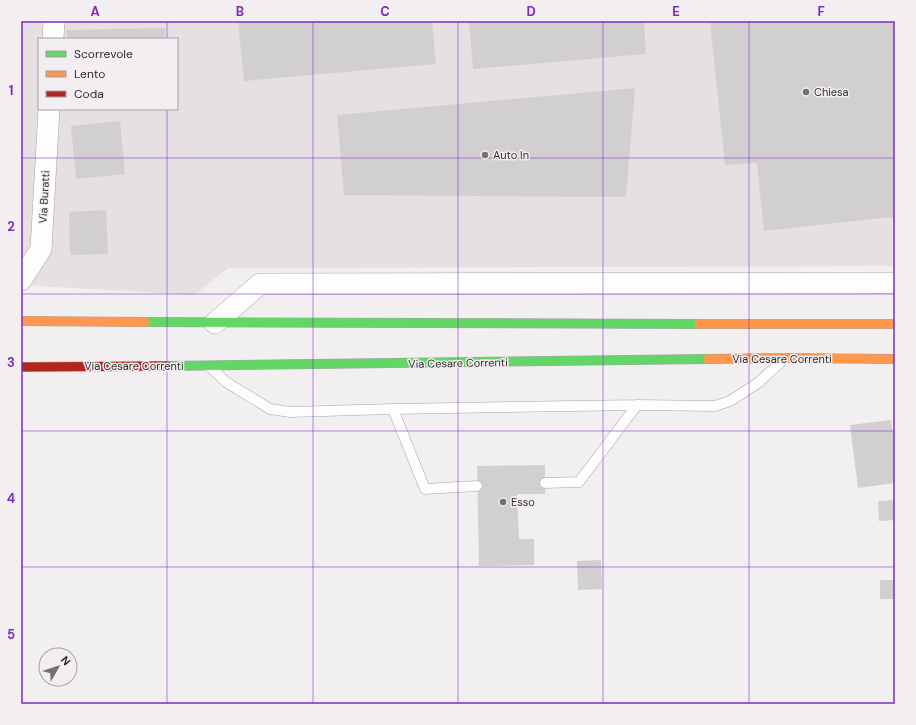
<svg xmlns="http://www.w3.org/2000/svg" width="916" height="725" font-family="'DM Sans',sans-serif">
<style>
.built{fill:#e6dfe3;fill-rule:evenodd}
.building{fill:#d2cfd1}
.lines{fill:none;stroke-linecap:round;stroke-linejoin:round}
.lane-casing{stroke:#a7a5a6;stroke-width:11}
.street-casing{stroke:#a7a5a6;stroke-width:22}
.fast-casing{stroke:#a7a5a6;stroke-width:10}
.slow-casing{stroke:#a7a5a6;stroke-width:10}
.jam-casing{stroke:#a7a5a6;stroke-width:10}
.lane{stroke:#fdfdfd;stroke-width:10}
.street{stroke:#fdfdfd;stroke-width:21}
.fast{stroke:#63d668;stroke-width:9}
.slow{stroke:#ff974d;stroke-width:9}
.jam{stroke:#b3261e;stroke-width:9}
.grid{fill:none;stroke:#7b2cbf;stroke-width:1;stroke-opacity:0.55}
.poi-dot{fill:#727072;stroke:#f3eef1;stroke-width:1.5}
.labels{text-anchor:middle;stroke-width:3;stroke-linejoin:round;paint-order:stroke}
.poi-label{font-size:11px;fill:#2d2b2d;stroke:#f3eef1;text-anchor:start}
.street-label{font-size:11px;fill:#2d2b2d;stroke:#f3eef1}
.neatline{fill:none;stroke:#7b2cbf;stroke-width:1.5}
.grid-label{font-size:13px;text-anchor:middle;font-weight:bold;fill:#7b2cbf}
</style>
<rect width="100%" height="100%" fill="#f2eff1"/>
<path class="built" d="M21,21H895V266L228,268L194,295L21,285ZM39,39H177V109H39Z"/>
<path class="building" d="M238,21H432L436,64L244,81Z
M469,21H644L646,54L473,69Z
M710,21H895V220L891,217L764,231L757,163L725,165Z
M165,28V39H67L66,30Z
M635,88L626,197L344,195L337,115Z
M120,121L125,174L76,179L71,126Z
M106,210L108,254L70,255L69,212Z
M891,420L895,448V483L858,488L850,425Z
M545,465V494H517L519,539H534V565L479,566L477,466Z
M895,500V520L879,521L878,501Z
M601,560L602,589L578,590L577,561Z
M880,580H895V599H880Z"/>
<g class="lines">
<g class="lane-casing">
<path id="lane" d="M210,367L226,382L270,409L290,412L393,409L637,405L715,406L730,401L758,383L782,361
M393,409L425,489L477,486
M545,483L579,482L637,405"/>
</g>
<g class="street-casing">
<path id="street" d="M53,39L54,21
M21,280L41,249L49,109
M215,323L260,284L895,283"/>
</g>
<g class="fast-casing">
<path id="fast" d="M145,322L699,324
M167,366L708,359"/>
</g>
<g class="slow-casing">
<path id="slow" d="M21,321L145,322
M699,324H895
M708,359L785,358L895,359"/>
</g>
<g class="jam-casing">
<path id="jam" d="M21,367L167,366"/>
</g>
<use href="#lane" class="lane"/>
<use href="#street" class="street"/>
<use href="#fast" class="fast"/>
<use href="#slow" class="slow"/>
<use href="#jam" class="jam"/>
</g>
<path class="grid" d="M167,21V39M313,21V704M458,21V704M603,21V704M749,21V704M167,109V704M21,158H895M21,294H895M21,431H895M21,567H895"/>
<g class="poi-dot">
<circle cx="806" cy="92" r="4"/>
<circle cx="485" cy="155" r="4"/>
<circle cx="503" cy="502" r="4"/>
</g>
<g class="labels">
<g class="poi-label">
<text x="814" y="96">Chiesa</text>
<text x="493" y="159">Auto In</text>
<text x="511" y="506">Esso</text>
</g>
<g class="street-label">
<text transform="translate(44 197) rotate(-87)" y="4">Via Buratti</text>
<text x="782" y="363">Via Cesare Correnti</text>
<text transform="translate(458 363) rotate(-1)" y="4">Via Cesare Correnti</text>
<text x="134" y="370">Via Cesare Correnti</text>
</g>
</g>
<rect width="916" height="725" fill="none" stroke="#f3eef1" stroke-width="44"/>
<rect x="38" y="38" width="140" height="72" fill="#f3eef1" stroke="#a4a0a3"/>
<rect x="46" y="51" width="20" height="6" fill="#63d668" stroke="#a4a0a3"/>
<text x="74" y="58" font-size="12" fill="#2d2b2d">Scorrevole</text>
<rect x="46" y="71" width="20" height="6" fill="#ff974d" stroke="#a4a0a3"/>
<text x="74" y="78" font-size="12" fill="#2d2b2d">Lento</text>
<rect x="46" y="91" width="20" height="6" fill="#b3261e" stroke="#a4a0a3"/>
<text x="74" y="98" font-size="12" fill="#2d2b2d">Coda</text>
<g transform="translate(58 667) rotate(51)"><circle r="19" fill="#f3eef1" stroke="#a4a0a3"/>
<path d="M0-3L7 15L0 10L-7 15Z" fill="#727072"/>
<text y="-6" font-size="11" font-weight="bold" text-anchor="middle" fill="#2d2b2d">N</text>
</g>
<rect x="22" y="22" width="872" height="681" class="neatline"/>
<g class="grid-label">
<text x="95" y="16">A</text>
<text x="240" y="16">B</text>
<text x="385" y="16">C</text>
<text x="531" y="16">D</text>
<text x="676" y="16">E</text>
<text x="821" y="16">F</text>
<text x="11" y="95">1</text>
<text x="11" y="231">2</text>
<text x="11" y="367">3</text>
<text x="11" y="503">4</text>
<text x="11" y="639">5</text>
</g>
</svg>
